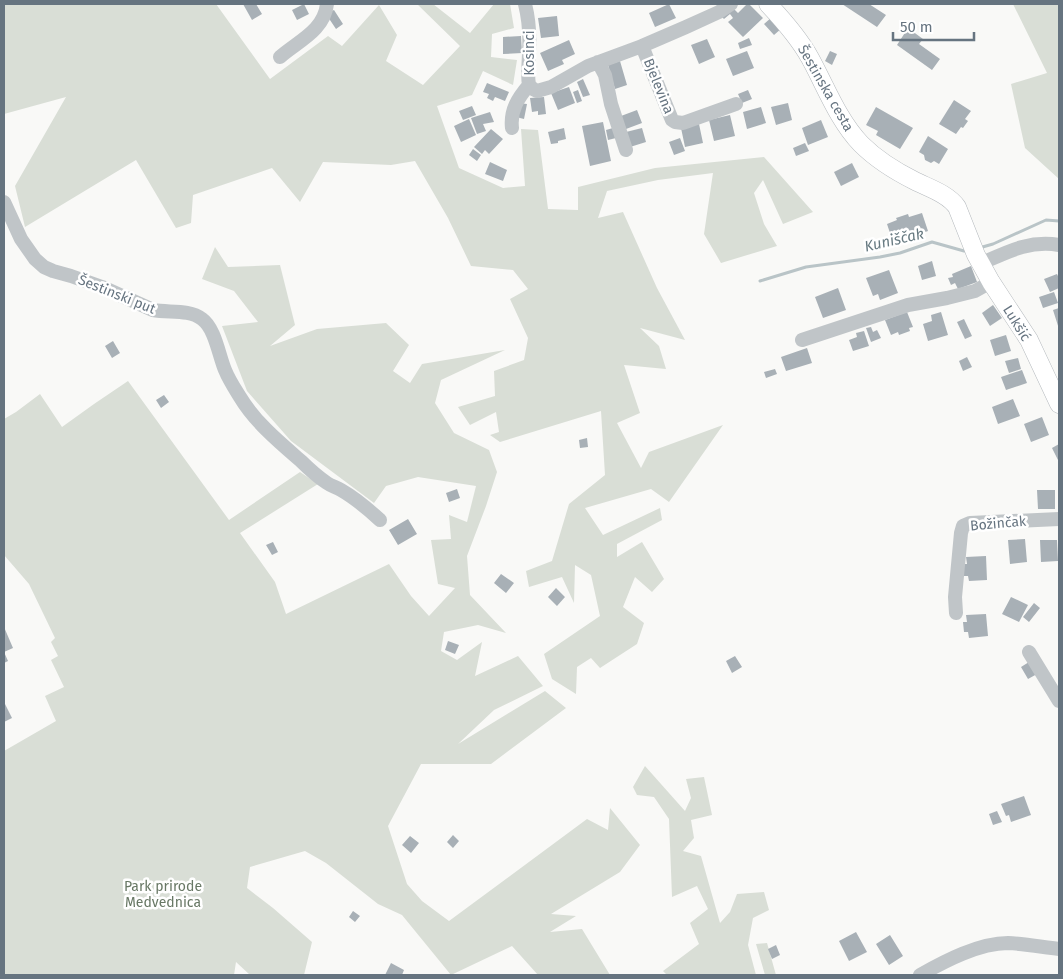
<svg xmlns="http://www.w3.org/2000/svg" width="1063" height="979" font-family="'Fira Sans',sans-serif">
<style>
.green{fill:#d9ded6}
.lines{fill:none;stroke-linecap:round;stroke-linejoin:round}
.stream{stroke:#b9c4c7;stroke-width:3}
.building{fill:#a8b0b6}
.major-casing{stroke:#b4b9bd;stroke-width:19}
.minor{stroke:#c0c5c8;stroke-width:14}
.major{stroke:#fff;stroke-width:18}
.labels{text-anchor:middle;stroke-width:5;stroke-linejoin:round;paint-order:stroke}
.street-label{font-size:14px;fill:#667480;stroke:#fff}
.park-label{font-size:14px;fill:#687865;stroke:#fff}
.water-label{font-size:15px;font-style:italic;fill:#667980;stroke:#fff}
</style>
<rect width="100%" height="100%" fill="#f9f9f7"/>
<path class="green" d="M4,4H216L270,79L328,36L342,46L379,5L397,35L386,61L423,85L460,46L417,4H433L470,33L494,4H510L514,28L492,34L491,57L517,60L513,85L483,71L472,95L437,106L459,168L503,188L525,186L521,129L538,130L548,209L578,210V187L655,168L764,157L813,212L783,224L763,180L754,193L764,224L777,246L721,263L704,234L713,173L658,180L607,191L598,218L623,212L657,288L685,340L640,328L659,346L666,369L624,365L640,413L617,423L641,468L649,452L723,425L669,502L651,489L585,508L603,535L660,508L662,520L617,544V557L642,542L664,579L652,592L635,577L623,607L644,623L637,644L600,668L591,658L577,667L576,694L552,679L544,654L600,616L591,575L575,565L574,603L562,577L529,587L526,571L552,561L569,504L605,475L601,411L500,442L490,435L499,432L496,412L470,425L458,407L495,396L494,371L524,360L528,338L510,299L528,289L513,270L471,266L448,218L415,161L391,165L323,162L300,202L272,168L193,195L191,223L176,228L136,160L25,227L15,186L66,97L4,114Z
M1013,4H1059V179L1025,148L1011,84L1047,73Z
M215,247L228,267L280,265L295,325L270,346L317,329L386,323L409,345L393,371L410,383L422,364L505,350L441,380L435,403L454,433L489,450L497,472L486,506L467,556L470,595L506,633L478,625L444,632L441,651L457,660L482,642L475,676L518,656L543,686L494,710L458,744L545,691L566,708L491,764H421L388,826L407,884L422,901L449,921L587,819L608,830L610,808L640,845L620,872L551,914L576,916L550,932L582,929L610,975H538L512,946L451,975L402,915L378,904L326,863L305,851L250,867L247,888L273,908L312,942L304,975H250L236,962L234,975H4V751L56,721L45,696L64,687L51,660L58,656L51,642L55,638L29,584L4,555V419L16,412L40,394L62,427L94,404L128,381L229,520L300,472L318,484L240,533L275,582L286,614L389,564L411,596L429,616L455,588L438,584L431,540L451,539L449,515L467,522L476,486L418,477L386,486L374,503L291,441L247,391L222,326L258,322L234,291L202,279Z
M645,766L685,811L691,798L686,779L704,777L712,815L691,820L694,838L683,851L701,856L720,923L730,912L737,894L764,892L769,910L753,918L748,945L756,975H667L663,971L699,944L690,923L708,909L697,886L672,897L669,819L654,797L637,795L633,787Z
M767,943L776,975H765L756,944Z"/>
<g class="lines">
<path class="stream" d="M979,248L993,244L1046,220L1059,221
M760,281L806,267L880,257L900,253L932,242L964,251H968"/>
</g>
<path class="building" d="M243,4H256L262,14L252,20Z
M304,4L309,14L297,20L292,10Z
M669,4L676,18L655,27L649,13Z
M747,4H749L763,18L743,37L728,22L733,18L730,14L724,19L720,15L731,6L738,13Z
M842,4H869L886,15L877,27Z
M334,10L343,24L336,29L326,14Z
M557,16L559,36L541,38L538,18Z
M772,17L782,28L774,35L764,24Z
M908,28L923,39L919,44L940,59L932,70L897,45Z
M521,36L522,53L503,54V37Z
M749,38L752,45L740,49L738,43Z
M707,39L715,57L699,64L691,45Z
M569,40L575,54L562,60L564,64L548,71L540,53Z
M747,51L754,68L733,76L726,59Z
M830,51L837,54L832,65L825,61Z
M620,61L627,85L615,89L608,65Z
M583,79L590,95L583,97L577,82Z
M487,83L509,92L505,101L495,97L493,101L487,98L489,94L483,92Z
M569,87L575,103L558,110L551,93Z
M578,90L582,101L577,103L573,92Z
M748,90L752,99L742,103L738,94Z
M544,97L546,114L538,115V111L532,112L530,98Z
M954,100L971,111L965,119L968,121L963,128L961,127L956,134L939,124Z
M518,103L527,104L524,119L516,117Z
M788,103L792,120L776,125L771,107Z
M472,106L476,115L463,120L459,111Z
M761,107L766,123L747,129L743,112Z
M876,107L913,128L900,149L876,135L878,131L866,125Z
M637,110L642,123L626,129L621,116Z
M490,112L494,122L483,124L486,131L477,134L471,118Z
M730,115L735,136L714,141L709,120Z
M469,119L476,135L461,142L454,126Z
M821,120L828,137L808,145L802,128Z
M603,122L611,161L590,166L582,126Z
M699,124L703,143L685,147L681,128Z
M564,128L566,139L558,141V143L551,144L548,132Z
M613,128L616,138L608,140L606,130Z
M642,128L646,142L630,147L626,132Z
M491,129L503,139L489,154L485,150L482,154L474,147Z
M928,136L948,149L939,164L934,161L931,163L925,160L924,155L919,152Z
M680,138L685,151L674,155L669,142Z
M805,143L809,151L796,156L793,148Z
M473,149L481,155L477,161L469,155Z
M490,162L507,170L503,181L485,174Z
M852,163L859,177L841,186L834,172Z
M922,213L928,231L914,236V238L903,242L902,239L893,242L887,224L897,220L896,218L908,214L909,217Z
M932,261L936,276L922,280L918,266Z
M971,266L977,282L958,289L955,283L951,285L948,278L953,277L952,274Z
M889,270L898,293L880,300L878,294L873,296L866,278Z
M1057,274L1058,276L1059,275V288L1050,292L1044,279Z
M838,288L846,310L823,318L815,297Z
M1054,292L1058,303L1043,308L1039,297Z
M993,305L1002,318L990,326L982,313Z
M1059,308V329L1053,310Z
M907,312L913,327L909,328L910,331L899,335L898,332L891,335L885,320Z
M941,312L948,335L928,341L923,324L932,321L931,315Z
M964,319L972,336L965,339L957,322Z
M871,327L873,332L877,330L881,338L871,342L866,328Z
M864,331L869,346L853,351L849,340L857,337L856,333Z
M1006,335L1011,351L995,356L990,340Z
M113,341L120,353L112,358L105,346Z
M807,348L812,363L786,371L781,357Z
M967,357L972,367L963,371L959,361Z
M1018,358L1021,369L1009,373L1005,361Z
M775,369L777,374L766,378L764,372Z
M1022,370L1027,383L1006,390L1001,377Z
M164,395L169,402L161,408L156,400Z
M1013,399L1020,416L998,424L992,407Z
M1042,417L1049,435L1031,442L1024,424Z
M587,438L588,447L580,448L579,440Z
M1059,444V462L1052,448Z
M457,489L460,498L449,502L446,493Z
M1037,490H1055V509H1038Z
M408,519L417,534L398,545L389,530Z
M1025,539L1027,562L1010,564L1008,540Z
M1040,540H1057L1058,561L1041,562Z
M273,542L278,552L272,555L266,545Z
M986,556L987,580L969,581L968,576H963V564H967L966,557Z
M501,574L514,583L506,593L494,583Z
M556,588L565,597L557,606L548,597Z
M1011,597L1028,605L1019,622L1002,614Z
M1034,603L1040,608L1029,622L1023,617Z
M986,614L988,636L969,638L968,632H964L963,622H967L966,615Z
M4,627L13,648L4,652L8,661L4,663Z
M448,641L459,645L455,654L445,650Z
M735,656L742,667L732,673L726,661Z
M1029,662L1037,674L1028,679L1021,667Z
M4,702L12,718L4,722Z
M1024,796L1031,815L1011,822L1009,815L1006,816L1001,804Z
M997,811L1002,822L993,825L989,814Z
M453,835L459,841L453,848L447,842Z
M410,836L419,843L411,853L402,845Z
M353,911L360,916L355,922L349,917Z
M856,932L867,952L849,961L839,941Z
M890,935L903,956L889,965L876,944Z
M776,945L780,955L772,959L768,949Z
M391,963L404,970L402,975H385Z"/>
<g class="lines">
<g class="major-casing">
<path id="major" d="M768,4C784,21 799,38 810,58C826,87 838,120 861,144C877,160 895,171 915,181C929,188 948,194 957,207L976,255L991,282L1029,340L1059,404"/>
</g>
<path class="minor" d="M525,4C529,20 530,36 529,52C529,63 527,74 529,85
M642,46L672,120L675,122L683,123L736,104
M280,57C298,41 324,31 327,4
M598,62L605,75L611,104L626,150
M529,85L533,89L537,91L551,87L588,66L642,46L686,27L719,12L731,4
M512,128C510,110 518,98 529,85
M4,202L21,239L35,259L44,267L53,271L71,276L102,287L153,310C169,313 189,309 202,319C215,328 219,356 225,370C229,380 235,389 240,397C255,422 279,442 301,461C309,469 318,477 327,483C331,486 336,487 341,490C355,498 368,509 380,520
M980,264C1007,252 1029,240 1059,245
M802,340L908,305L947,298L975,291L991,282
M956,613L955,597L961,533L963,526L970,523L1059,519
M1029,652L1059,701
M920,975C945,961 979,943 1008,943C1025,944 1042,947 1059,949"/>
<use href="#major" class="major"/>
</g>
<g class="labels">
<g class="street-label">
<text transform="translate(529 53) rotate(-90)" y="5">Kosinci</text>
<text transform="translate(659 86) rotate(68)" y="5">Bjelevina</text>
<text transform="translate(826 88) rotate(60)" y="5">Šestinska cesta</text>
<text transform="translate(117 294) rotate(22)" y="5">Šestinski put</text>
<text transform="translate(1017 323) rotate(58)" y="5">Lukšić</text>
<text transform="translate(998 523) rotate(-5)" y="5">Božinčak</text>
</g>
<g class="park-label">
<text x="163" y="891">Park prirode<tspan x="163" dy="16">Medvednica</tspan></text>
</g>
<g class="water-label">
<text transform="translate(894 240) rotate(-13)" y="5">Kuniščak</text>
</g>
</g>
<rect width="1063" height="979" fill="none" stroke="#667480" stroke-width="10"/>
<path d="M893 32v8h81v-8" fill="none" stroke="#667480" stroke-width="2.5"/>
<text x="900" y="32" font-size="15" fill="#667480" stroke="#ffffff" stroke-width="4" paint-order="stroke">50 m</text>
</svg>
